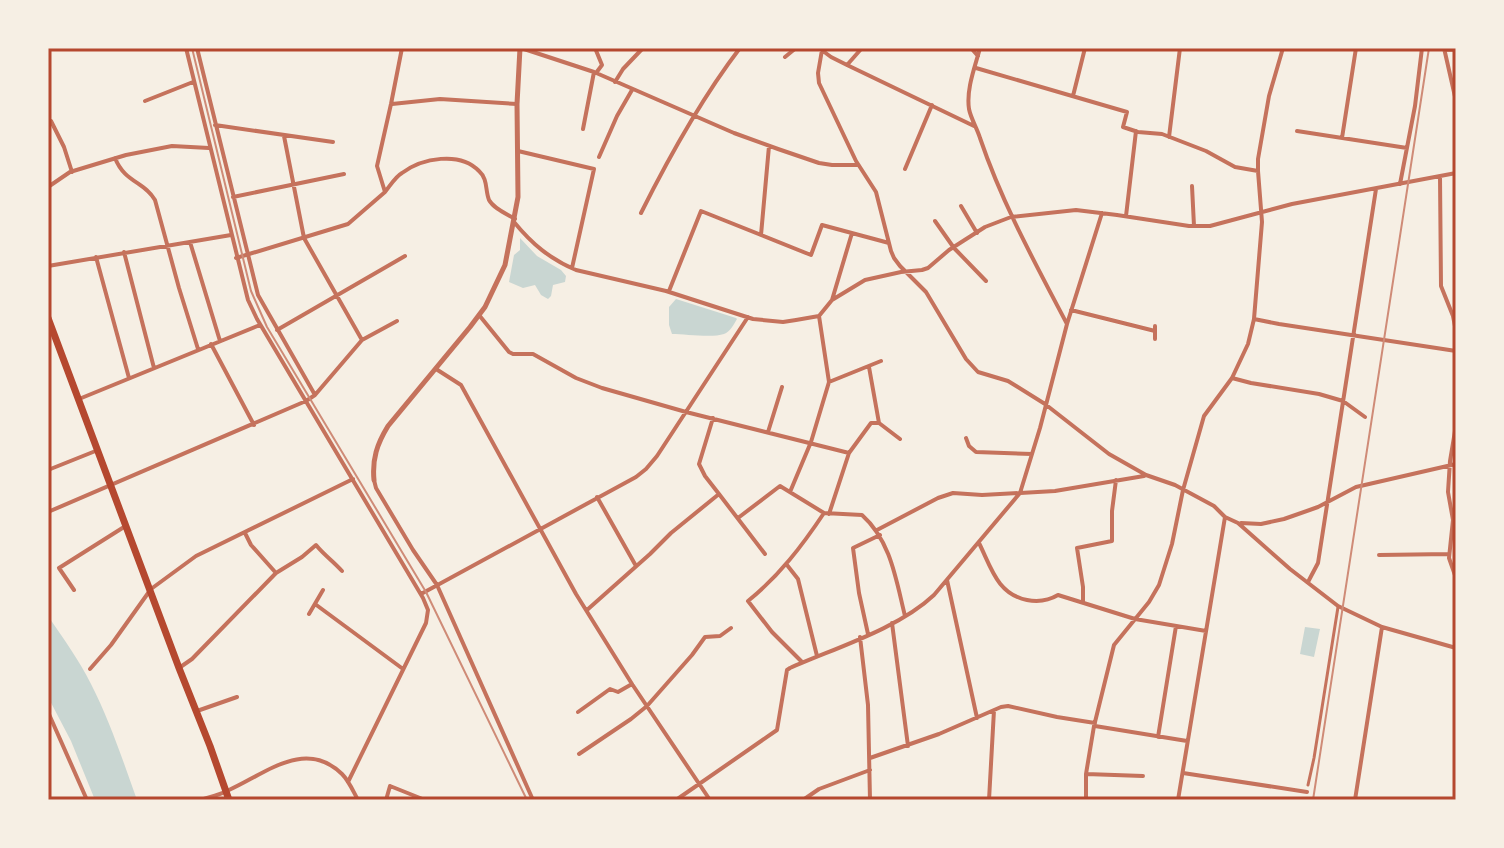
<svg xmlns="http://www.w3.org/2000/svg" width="1504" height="848" font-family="'Nunito Sans',sans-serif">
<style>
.water{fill:#c9d6d2}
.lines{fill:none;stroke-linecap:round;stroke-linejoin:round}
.pedestrian{stroke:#c5725c;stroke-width:3}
.minor{stroke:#c5725c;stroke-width:4}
.tertiary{stroke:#c5725c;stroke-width:5}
.trunk{stroke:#b5482f;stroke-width:7}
.tram{stroke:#cf8b77;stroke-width:2}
.rail{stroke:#cf8b77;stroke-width:2}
.neatline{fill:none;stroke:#b5482f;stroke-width:3}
</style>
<rect width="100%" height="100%" fill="#f6efe4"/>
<path class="water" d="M520,238L537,256L561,270L566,276L565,282L553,285L551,296L548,299L541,295L535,285L523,288L509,282L514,255L520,250Z
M676,299L736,318L737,319C734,324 730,332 724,334C712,338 685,334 672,334L669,325V307Z
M48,616C63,638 79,660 91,684C110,721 123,761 137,800H95L71,741L48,697Z
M1305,627L1320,629L1314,657L1300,654Z"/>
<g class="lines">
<path class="pedestrian" d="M1308,785L1314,758L1338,607"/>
<path class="minor" d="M186,48L248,300L257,319L423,598L428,610L426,623L348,782
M197,48L258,295L315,395
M521,48L594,72L734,133L778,149L819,163L832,165H858
M595,48L602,65L596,73
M819,48L831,57L847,65L974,126
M971,48L978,56
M1427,48L1456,50
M1444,48L1456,101
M822,50L818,73L819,83L856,161L876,192L891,251L894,258L900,266L926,292L966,359L978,372L1008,381L1045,404L1109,454L1146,475L1175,485L1214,506L1225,517L1238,523L1290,569L1338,606L1382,627L1456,648
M785,57L796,48
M847,65L862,48
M976,68L1127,112L1123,127L1138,132L1162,134L1206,151L1235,167L1258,171
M615,82L623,69L643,48
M1073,96L1085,48
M145,101L193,82
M392,104L440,99L517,104
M51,121L64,147L72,172
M215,125L333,142
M583,129L594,72
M1297,131L1407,148
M1169,137L1180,48
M1342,138L1356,48
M518,151L594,169L572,268
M599,157L617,116L632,90
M115,158C125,183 144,181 155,200L179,288L198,349
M905,169L932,105
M1440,177L1441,286L1453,316L1456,331
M1400,184L1415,106L1422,48
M1192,186L1194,226
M48,187L70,172L126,155L172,146L209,148
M385,192C390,186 395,177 402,173C422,158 460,151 479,171C488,179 485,190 489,200C494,209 507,214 515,219
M233,197L344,174
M961,206L977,233
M641,213C670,155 701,99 740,48
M1126,216L1136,131
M935,221L954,248L986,281
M514,222C532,244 550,259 576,270L666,291L753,319L783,322L796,320L819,316L832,300L865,280L901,272L922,270L928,268L949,250L985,227L1011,217L1076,210L1117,215L1189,226H1210L1292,204L1456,173
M761,235L769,146
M190,242L220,341
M124,252L154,368
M96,257L129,378
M236,258L348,224L385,192L377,166L391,104L402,48
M48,266L231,235
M669,291L701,211L811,255L822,225L889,243
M832,300L852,233
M1071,310L1155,331
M479,315L509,352L513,354H533L576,378L602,388L686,412L849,453
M1254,319L1279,324L1456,351
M1067,324L1102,213
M277,330L405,256
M1155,339V326
M362,340L397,321
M211,344L254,425
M869,367L879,423
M436,369L461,385L576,594L632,684L710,800
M1232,378L1251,383L1319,394L1343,401L1365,417
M829,382L881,361
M79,399L260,325
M713,418L699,464L705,476L719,494
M1456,425L1450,461L1448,492L1453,520L1449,558L1456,578
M768,432L782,387
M966,438L969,446L976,452L1032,454
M48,470L98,450
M374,480L376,488L413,550L437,585L533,800
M790,492L811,442L829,382L819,316
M597,497L636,566
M48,512L306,401L315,395L362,340L304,238L284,136
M829,514L849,453L871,423H879L900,439
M738,518L780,486L824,513L862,515C891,541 896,580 905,616
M1241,523L1261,524L1284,519L1318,507L1356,487L1456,464
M877,530L938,498L953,493L982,495L1055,491L1144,476
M245,533L251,545L276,573
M979,543C991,567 997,594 1027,600C1038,602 1048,601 1058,595L1135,619L1206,631
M1379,555L1449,554
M787,565L798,579L817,656
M947,580L977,718
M1308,582L1318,563L1376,189
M74,590L59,568L124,527
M421,594L636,477L646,469L657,456L748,317
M1083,602V587L1077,548L1112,541V511L1116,480
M315,604L403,669
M587,610L650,554L671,533L719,494L765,554
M309,614L323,590
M892,623L908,746
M868,634L859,593L853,548L880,535
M860,637L868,705L870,800
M802,662L772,632L748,601C779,576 802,546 824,513
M179,668L192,659L276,573L302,557L316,545C324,555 333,561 342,571
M90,669L111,645L151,589L196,556L353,479
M197,711L237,697
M48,712L87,800
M578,712L610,689L618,692L632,684
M1095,726L1187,741
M1158,737L1176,626
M579,754L631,719L647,706L692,655L705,637L720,636L731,628
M870,758L939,734L1001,707L1008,706L1057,717L1095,723
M1183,773L1307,792
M1086,774L1143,776
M200,800C210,797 220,795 229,790C265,774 305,738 342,774C349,781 353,791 358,800
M386,800L390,786L425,800
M676,800L777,730L787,670L790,668C835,648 898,629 934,595L1020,493L1040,428L1067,324C1035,263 1002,203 980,138C977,128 971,119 969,109C966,89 975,67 980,48
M803,800L819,789L870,770
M989,800L994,710
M1086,800V774L1094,726L1114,645L1149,602L1159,585L1172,544L1183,490L1204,416L1232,378L1248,344L1254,319L1262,222L1258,171V159L1269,96L1283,48
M1178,800L1225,517
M1355,800L1382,627"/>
<path class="tertiary" d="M374,480C372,459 377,444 388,426L470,327L485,307L505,265L518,197L517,104L520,48"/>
<path class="trunk" d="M48,318L179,668L210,746L229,800"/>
<path class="tram" d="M192,48L251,291L267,327L426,592L527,800"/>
<path class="rail" d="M1313,800L1429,48"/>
</g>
<rect width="1504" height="848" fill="none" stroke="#f6efe4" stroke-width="100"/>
<rect x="50" y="50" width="1404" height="748" class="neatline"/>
</svg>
